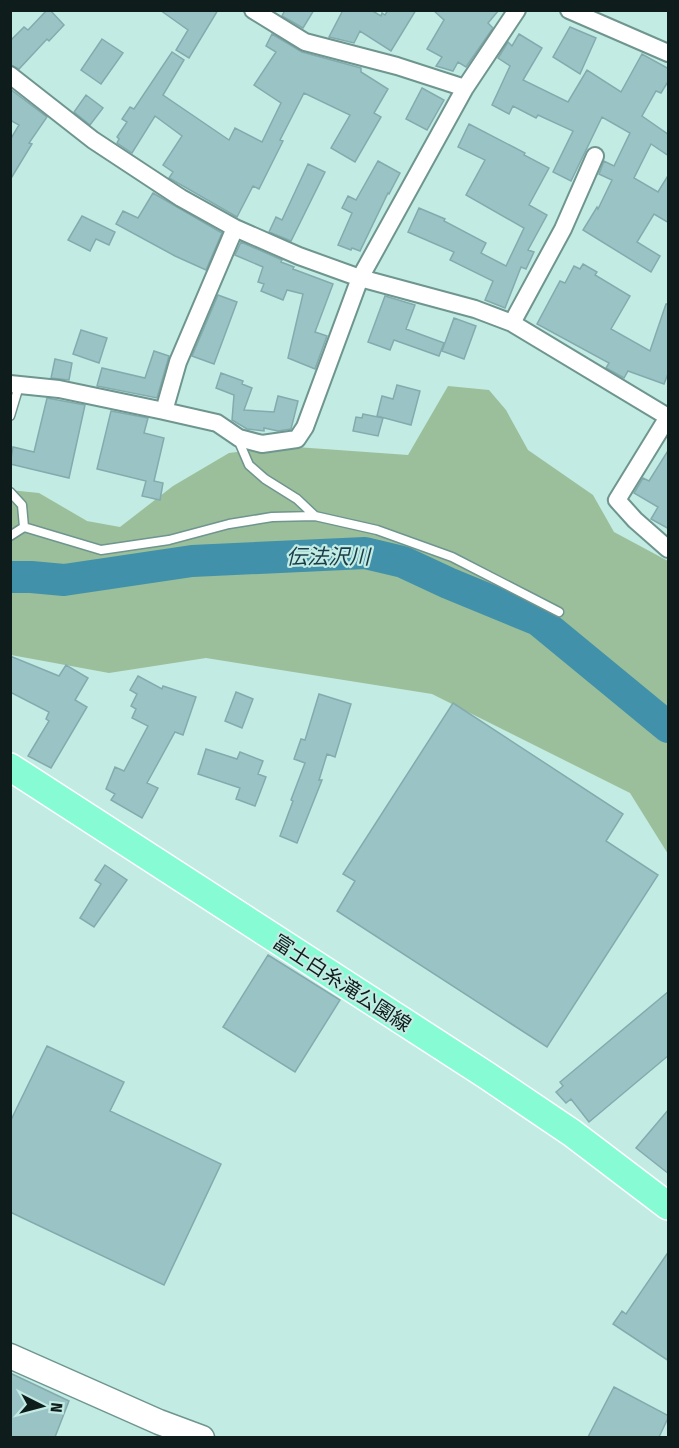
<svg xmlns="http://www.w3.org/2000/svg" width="679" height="1448" font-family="'Fira Sans Condensed','Noto Sans JP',sans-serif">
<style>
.green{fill:#9bbf9b}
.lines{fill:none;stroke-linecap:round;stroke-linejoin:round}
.river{stroke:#4291aa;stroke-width:32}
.building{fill:#9ac3c6;stroke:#83abae;stroke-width:1.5}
.lane-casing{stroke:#6f958f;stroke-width:11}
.street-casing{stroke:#6f958f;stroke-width:20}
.secondary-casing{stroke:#6f958f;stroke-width:27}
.primary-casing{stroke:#fff;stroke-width:30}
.lane{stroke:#fff;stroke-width:8}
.street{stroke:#fff;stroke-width:16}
.secondary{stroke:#fff;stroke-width:24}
.primary{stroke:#87fcd4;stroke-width:27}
.labels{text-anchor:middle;stroke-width:4.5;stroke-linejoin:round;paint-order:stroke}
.street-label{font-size:20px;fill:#0e1d1b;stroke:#c2ebe3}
.water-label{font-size:21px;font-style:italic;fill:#183c48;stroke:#c2ebe3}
</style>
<rect width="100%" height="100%" fill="#c2ebe3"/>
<path class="green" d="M448,386L489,390L506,410L528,450L593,495L614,532L668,561V854L630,793L432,694L206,658L109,673L11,655L10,490L39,493L87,521L120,527L173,486L229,453L282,446L408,455Z"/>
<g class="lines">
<path class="river" d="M10,577H31L64,580L192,561L365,553L403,562L448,583L538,620L668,727"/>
</g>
<path class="building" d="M47,10H50L64,25L49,41L47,39L19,69L10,65V41L24,27L28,30Z
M160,10H218L189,58L176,50L188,30Z
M285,10H314L303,28L282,16Z
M343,10H371L381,16L382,13L385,15L388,10H416L391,51L360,31L354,43L329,37Z
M433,10H499L488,23L493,28L466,67L458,62L453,71L436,66L442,57L427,49L444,20Z
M570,27L596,38L580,74L553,57Z
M272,34L302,52L361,68V72L388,89L374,113L381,117L355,162L331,148L350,115L304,93L280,140L283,141L259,189L253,186L237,217L169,178L173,172L163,165L182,136L155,116L132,153L117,143L119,139L117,137L127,122L122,119L130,107L134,109L172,52L184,60L163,95L229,140L235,128L262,142L281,103L254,85L276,52L266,46Z
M519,34L542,48L523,80L568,102L587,70L621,92L642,54L669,69V80L661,93L656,91L642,116L669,135V156L651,144L634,178L658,192L669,174V223L654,214L637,242L660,256L651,272L583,230L597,207L598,209L612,180L599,174L604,161L614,166L630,133L602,117L571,181L553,172L573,131L538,115L536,118L513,106L509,114L492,105L510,66L498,58L508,42L512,46Z
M102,39L123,53L101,84L81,70Z
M422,88L444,100L427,130L406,119Z
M10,89L47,117L29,143L32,144L10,180V140L19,125L10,120Z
M86,95L103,108L90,125L74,112Z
M469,124L525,153L524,155L549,168L529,205L547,215L528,250L534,252L526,269L521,267L505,308L485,300L493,281L450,260L454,252L408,232L419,208L445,219L444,221L486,243L481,253L506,266L524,228L466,195L485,160L458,147Z
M378,161L400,173L389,194L388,193L360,251L352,248L351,250L338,245L352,213L342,208L348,196L356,200Z
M308,164L325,172L291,241L269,232L276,217L282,220Z
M153,193L222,233L206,270L175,256L116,224L123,211L138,218Z
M82,216L115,232L109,245L96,239L90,251L68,240Z
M241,242L282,260L281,262L294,267L293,269L333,284L315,332L327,336L315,369L288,358L303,294L287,290L283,300L261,291L264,284L258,282L263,267L235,255Z
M583,264L597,272L595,275L630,296L611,329L650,351L666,304H669V371L664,384L628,371L624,378L606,368L609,363L537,324L560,281L565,283L574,266L580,269Z
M218,295L237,302L214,364L192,356Z
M385,296L415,305L406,329L444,343L439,356L394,340L390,350L368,342Z
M454,318L476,326L464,359L442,351Z
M81,330L107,338L99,363L73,354Z
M154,351L169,356L157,398L97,386L102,368L145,378Z
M55,359L72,363L69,380L51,378Z
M221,373L243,381L242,384L252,388L244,410L274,412L278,396L298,401L291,429L278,431L264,428V431L247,429L232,420L234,395L216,388Z
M397,385L420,391L411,425L377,416L382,396L393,399Z
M47,398L85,405L69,478L10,464L13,447L34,452Z
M111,411L148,418L144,433L164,438L154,481L163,483L160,500L142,496L146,481L97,469Z
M363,414L383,418L378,436L353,431L356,417L362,418Z
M669,449V529L651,519L658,507L634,493L643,478L649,481Z
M10,656L59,676L66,665L88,678L75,700L87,707L51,768L28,756L49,721L46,719L49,712L10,692Z
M138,676L162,689L163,686L196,697L183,735L175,732L147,783L158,788L142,818L111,800L115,794L106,789L115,767L124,771L148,726L132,718L136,709L131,706L137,694L130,690Z
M236,692L253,699L242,728L225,721Z
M319,694L351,704L335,757L327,754L319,780H322L297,843L280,836L293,801L291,800L305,763L294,759L301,739L305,740Z
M453,703L623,814L606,841L658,875L547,1047L337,911L355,881L343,874Z
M206,749L237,759L240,752L263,761L258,774L266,777L255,806L236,799L240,788L198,774Z
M105,865L127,880L94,927L80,918L101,884L95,880Z
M268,955L340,1000L295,1072L223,1027Z
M669,991V1055L589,1122L571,1099L566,1103L556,1092L563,1086L560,1082Z
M47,1046L124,1082L110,1111L221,1164L164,1285L10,1212V1122Z
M669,1109V1174L636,1148Z
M669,1251V1361L613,1324L622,1311L626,1314Z
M10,1373L69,1401L55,1437H10Z
M614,1387L669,1416L659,1437H588Z"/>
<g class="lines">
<g class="lane-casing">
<path id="lane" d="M10,416L19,386
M237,437L249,465L265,479L297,499L315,516
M10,492L22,505L24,527
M10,536L24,527L101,550L169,540L229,524L272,517L315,516L377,530L452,557L559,612"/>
</g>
<g class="street-casing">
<path id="street" d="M253,10L305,42L397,66L465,88
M569,10L668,53
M10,75L93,140L181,198L235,228L299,256L360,278L475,309L512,323L668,417
M512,323L563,229L595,156
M10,384L59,389L164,411L178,362L235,228
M164,411L217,423L239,438L262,444L297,439L305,427L360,278L465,88L517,10
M668,417L617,500L635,520L668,549"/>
</g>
<g class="secondary-casing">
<path id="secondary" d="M10,1356L159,1422L202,1438"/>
</g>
<g class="primary-casing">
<path id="primary" d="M10,767L486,1075L572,1133L668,1206"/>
</g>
<use href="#lane" class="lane"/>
<use href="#street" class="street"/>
<use href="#secondary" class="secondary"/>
<use href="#primary" class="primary"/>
</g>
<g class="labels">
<g class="street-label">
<text transform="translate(342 983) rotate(33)" y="7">富士白糸滝公園線</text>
</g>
<g class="water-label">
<text x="328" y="564">伝法沢川</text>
</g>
</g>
<rect width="679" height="1448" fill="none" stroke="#0e1d1b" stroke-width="24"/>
<g transform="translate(42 1406) rotate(96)" stroke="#c2ebe3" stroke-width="4.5" paint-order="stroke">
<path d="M0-4.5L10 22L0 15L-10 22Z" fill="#0e1d1b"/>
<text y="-9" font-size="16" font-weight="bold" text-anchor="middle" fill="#0e1d1b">N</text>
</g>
</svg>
